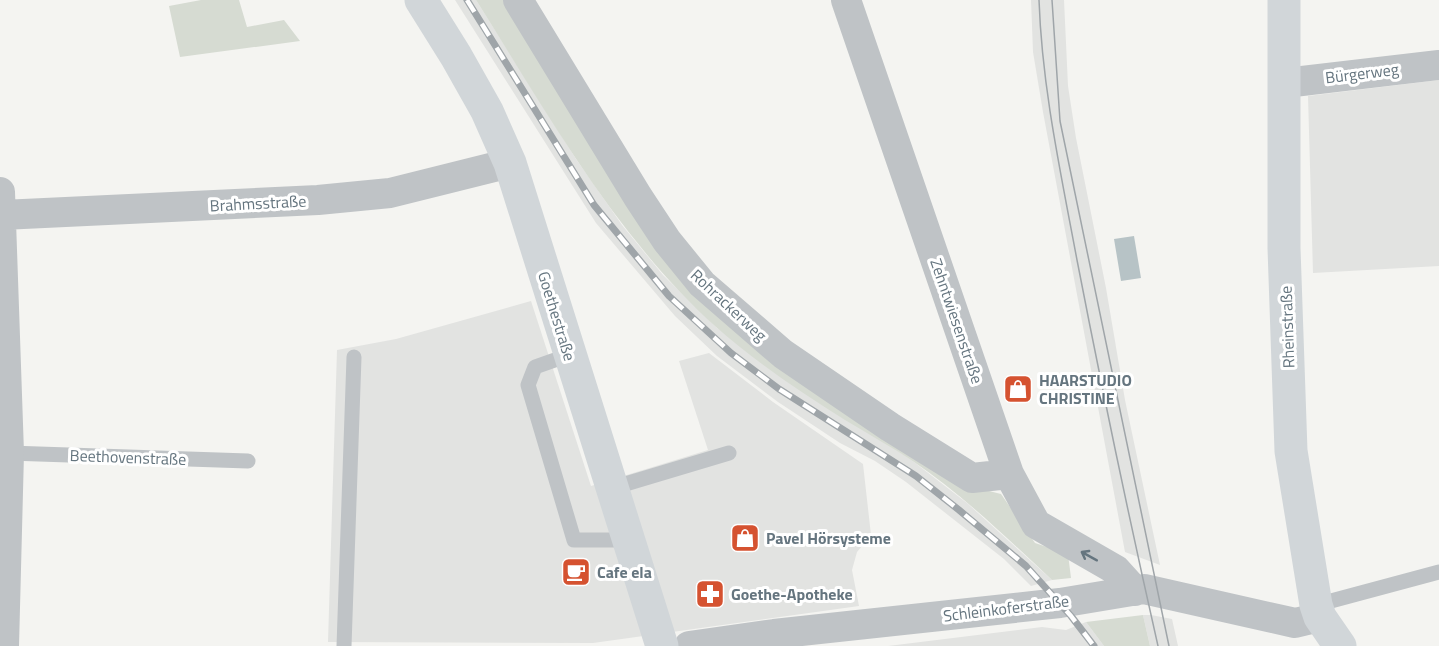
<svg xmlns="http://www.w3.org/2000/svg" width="1439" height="646" font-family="'Titillium Web',sans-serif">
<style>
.built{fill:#e2e3e1}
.green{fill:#d6dbd2}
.water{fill:#b7c3c6}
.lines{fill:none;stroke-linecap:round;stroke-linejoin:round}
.lane{stroke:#bfc3c6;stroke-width:15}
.street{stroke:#bfc3c6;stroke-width:30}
.secondary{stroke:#d1d6d9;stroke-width:33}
.tram{stroke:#9fa5a9;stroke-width:1.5}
.rail-casing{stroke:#9fa5a9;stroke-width:7}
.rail{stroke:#fff;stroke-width:4.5;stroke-dasharray:14;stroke-linecap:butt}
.oneway{stroke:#65757f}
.labels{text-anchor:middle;stroke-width:6;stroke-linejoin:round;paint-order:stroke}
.street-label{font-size:16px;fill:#65757f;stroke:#fff}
.poi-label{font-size:16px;font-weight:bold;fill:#65757f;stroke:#fff;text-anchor:start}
</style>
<rect width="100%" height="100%" fill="#f4f4f1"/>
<path class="built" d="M455,0H476L576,159L622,225L663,275L717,328L914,462L967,503L1052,580L1031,586L1004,559L906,482L875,461L840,443L778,402L717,356L675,316L596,223Z
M1031,0H1064L1068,86L1076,138L1106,288L1125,400L1160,565L1125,552L1043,112L1033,52Z
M1439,80V266L1313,273L1308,96Z
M531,301L591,486L708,450L679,361L709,353L773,402L863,464L871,535L857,552L852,570L859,606L593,643L328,642L337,350L396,339Z
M1143,615H1151L1172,619L1178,646H1150Z
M1086,622L1104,646H888L1042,627L1066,630Z"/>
<path class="green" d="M201,0H239L247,27L284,20L300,41L180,57L169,6Z
M476,0H507L695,288L969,486L1001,494L1035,543L1068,554L1071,578L1052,580C1008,539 964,496 914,462C892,447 868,434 845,420C800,392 756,362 716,327C615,236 548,114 476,0Z
M1143,615L1150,646H1104L1086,622Z"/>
<path class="water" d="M1134,236L1141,278L1121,281L1114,239Z"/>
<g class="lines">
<path class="lane" d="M569,355L535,367L528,385L574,540H629
M9,453L248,461
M612,488L729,453
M1316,605L1439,572
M344,646L354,357"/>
<path class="street" d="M518,0L638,197L667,241L702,284L783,354L890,427L972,478L1009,474
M846,0L1009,474L1036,524L1116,570L1135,591
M1285,83L1439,65
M0,192L9,453L4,646
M2,215L318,200L390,193L510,163
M689,646L774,634L1060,603L1144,589L1295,623L1320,617"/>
<path class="secondary" d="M421,0L456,56L487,111L510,163L662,646
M1284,0V248L1291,451L1316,605L1320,617L1340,646"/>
<path class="tram" d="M1039,0C1042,88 1061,174 1077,260C1102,389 1129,518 1158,646
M1052,0L1060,121L1169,646"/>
<g class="rail-casing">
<path id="rail" d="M467,0L594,205L669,296L731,353L779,389L916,476L959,510L1026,566L1071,616L1094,646"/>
</g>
<use href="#rail" class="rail"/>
</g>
<defs><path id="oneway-shaft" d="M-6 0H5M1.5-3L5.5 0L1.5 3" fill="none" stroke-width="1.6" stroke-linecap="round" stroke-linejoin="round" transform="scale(1.5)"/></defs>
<use class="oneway" href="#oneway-shaft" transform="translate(1089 556) rotate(-151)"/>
<defs>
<g id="shop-square" transform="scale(1.5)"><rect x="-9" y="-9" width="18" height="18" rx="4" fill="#d55230" stroke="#fff"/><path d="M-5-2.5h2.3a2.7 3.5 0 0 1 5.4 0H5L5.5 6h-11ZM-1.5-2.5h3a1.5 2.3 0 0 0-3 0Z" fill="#fff"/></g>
<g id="cafe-square" transform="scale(1.5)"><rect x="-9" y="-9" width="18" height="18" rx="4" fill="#d55230" stroke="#fff"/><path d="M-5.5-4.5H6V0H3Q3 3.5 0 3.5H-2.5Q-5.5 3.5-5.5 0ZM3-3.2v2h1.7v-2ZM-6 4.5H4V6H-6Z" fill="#fff"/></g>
<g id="pharmacy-square" transform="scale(1.5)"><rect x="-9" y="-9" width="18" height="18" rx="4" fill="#d55230" stroke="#fff"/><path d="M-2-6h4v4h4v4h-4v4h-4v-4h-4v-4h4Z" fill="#fff"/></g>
</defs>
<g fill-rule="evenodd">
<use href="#shop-square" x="1018" y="389"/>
<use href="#shop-square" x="745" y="538"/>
<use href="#cafe-square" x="576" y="572"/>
<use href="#pharmacy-square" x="710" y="594"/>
</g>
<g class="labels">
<g class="street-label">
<text transform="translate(1362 73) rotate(-7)" y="6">Bürgerweg</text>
<text transform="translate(258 203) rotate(-3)" y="6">Brahmsstraße</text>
<text transform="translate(729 305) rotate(43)" y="6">Rohrackerweg</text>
<text transform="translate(557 316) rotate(73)" y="6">Goethestraße</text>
<text transform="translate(957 321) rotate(71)" y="6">Zehntwiesenstraße</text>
<text transform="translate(1287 327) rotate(-92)" y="6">Rheinstraße</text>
<text transform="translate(128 457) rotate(2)" y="6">Beethovenstraße</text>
<text transform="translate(1006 608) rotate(-7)" y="6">Schleinkoferstraße</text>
</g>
<g class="poi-label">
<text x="1039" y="386">HAARSTUDIO<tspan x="1039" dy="18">CHRISTINE</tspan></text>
<text x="766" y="544">Pavel Hörsysteme</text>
<text x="597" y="578">Cafe ela</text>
<text x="731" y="600">Goethe-Apotheke</text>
</g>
</g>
</svg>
